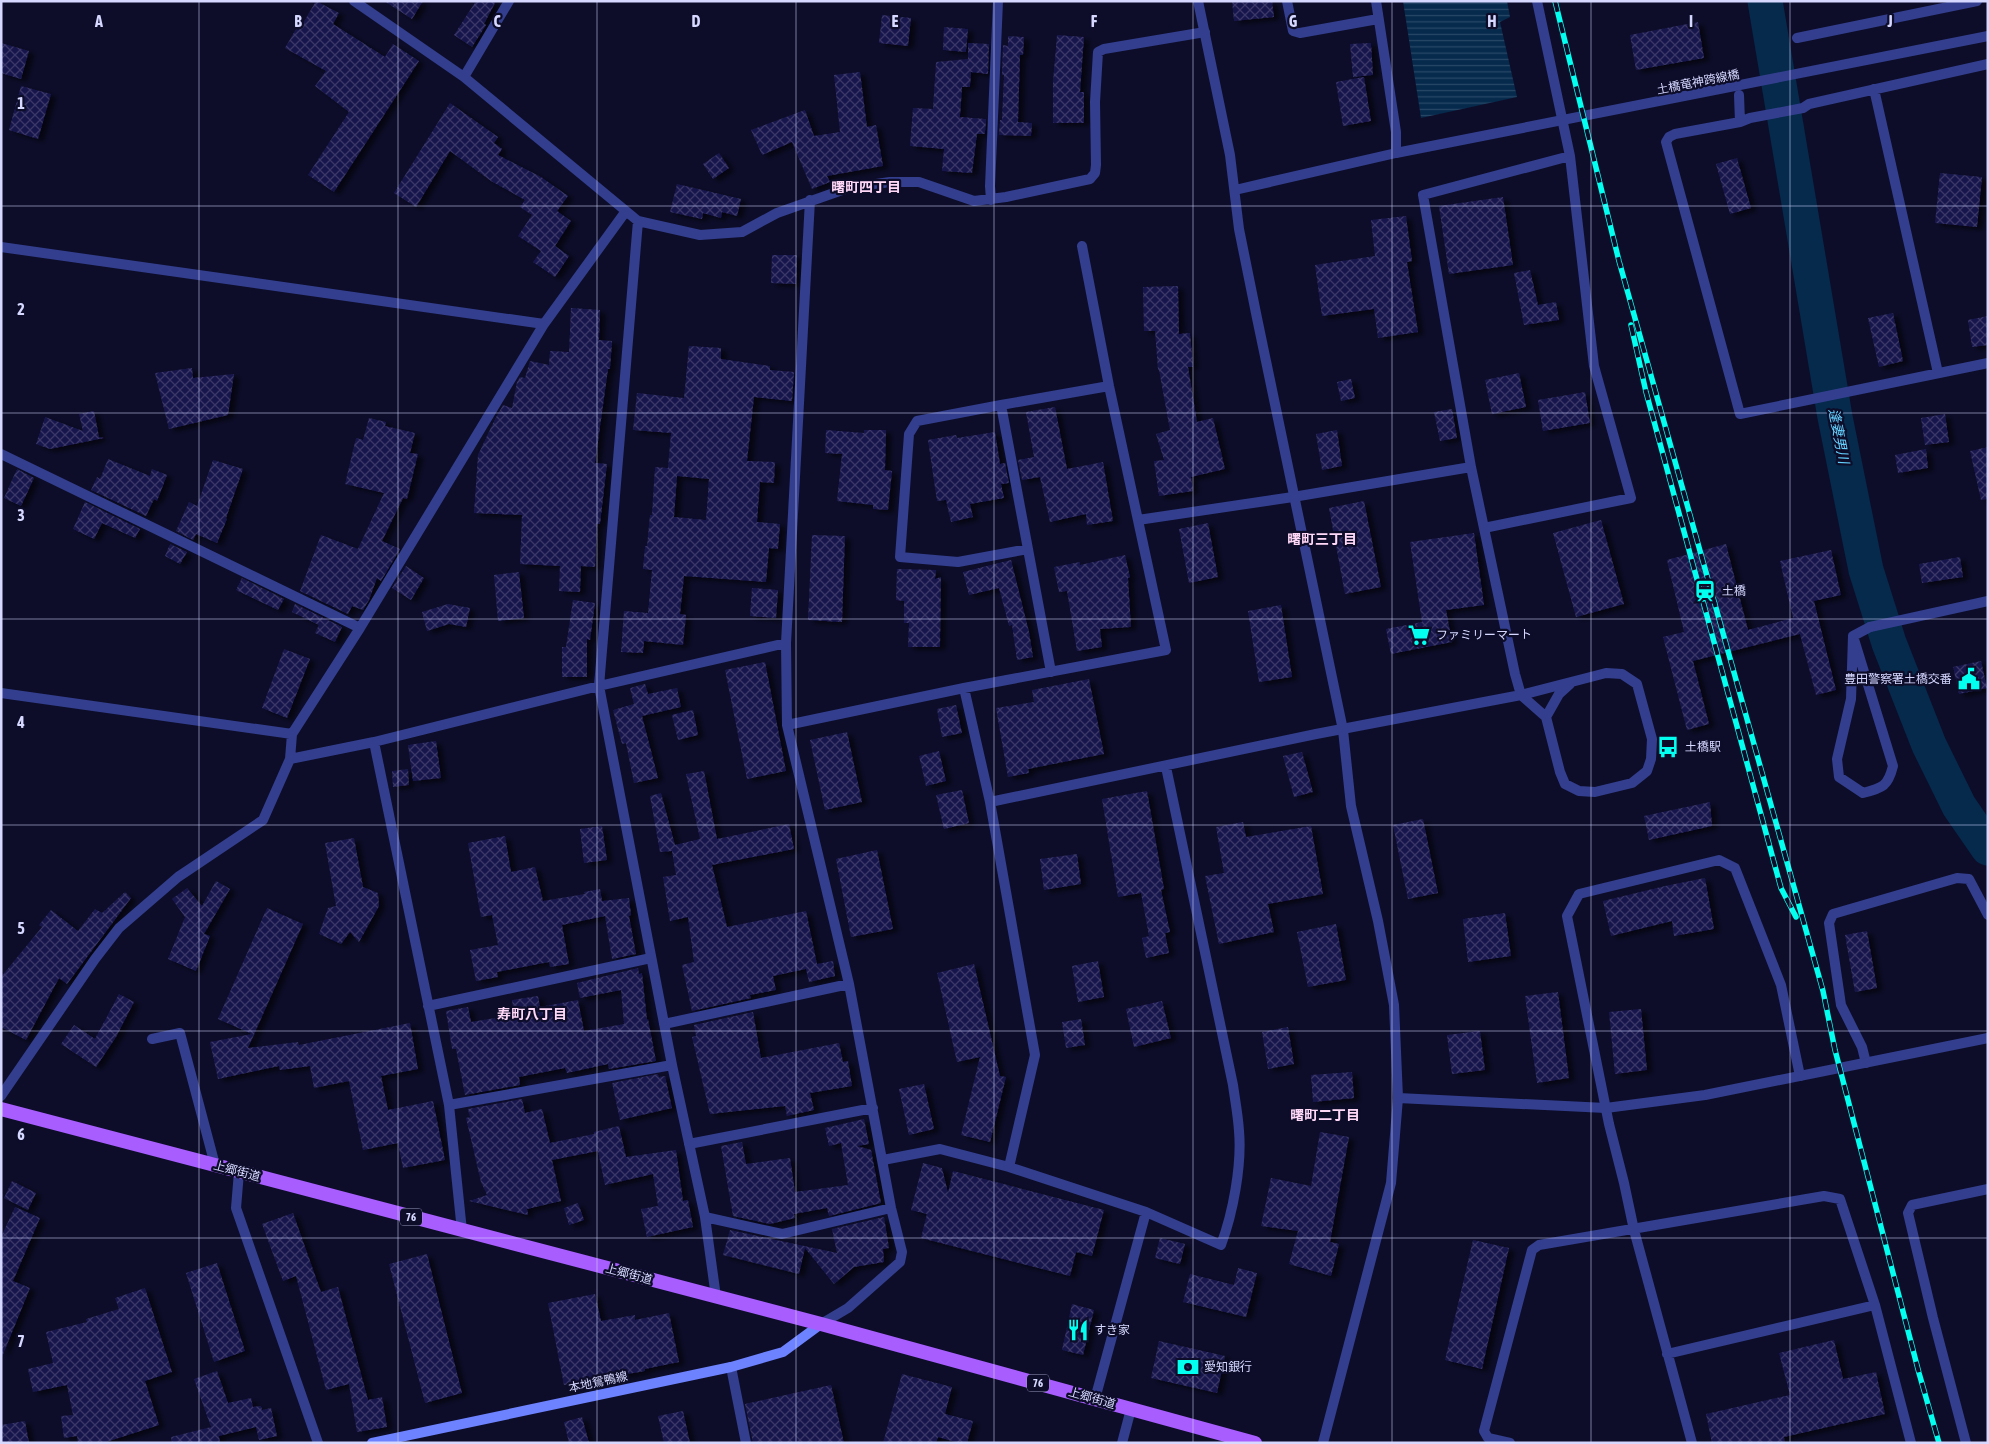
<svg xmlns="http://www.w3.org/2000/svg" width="1989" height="1444" font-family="'Asap Condensed','Noto Sans JP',sans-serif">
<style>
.water{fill:url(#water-rules)}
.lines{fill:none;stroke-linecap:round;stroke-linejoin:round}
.river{stroke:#052a4c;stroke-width:35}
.building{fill:url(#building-cross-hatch);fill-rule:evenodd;filter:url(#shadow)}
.minor{stroke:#333f8e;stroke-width:10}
.tertiary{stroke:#333f8e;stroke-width:10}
.secondary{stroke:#6d82ff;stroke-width:10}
.primary{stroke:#a85dff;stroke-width:14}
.rail-casing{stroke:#02ffef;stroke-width:5.5}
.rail{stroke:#0d0d2a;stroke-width:4;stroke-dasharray:11;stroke-linecap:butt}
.grid{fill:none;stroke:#d6d8ff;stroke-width:1;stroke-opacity:0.55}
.labels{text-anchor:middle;stroke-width:4.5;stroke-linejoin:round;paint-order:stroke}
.shield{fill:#0d0d2a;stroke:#9a9bbf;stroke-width:1}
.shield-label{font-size:11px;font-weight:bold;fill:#d6d8ff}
.street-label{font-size:12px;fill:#d6d8ff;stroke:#0d0d2a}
.poi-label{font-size:12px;fill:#d6d8ff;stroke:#0d0d2a;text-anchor:start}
.neighbourhood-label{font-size:14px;font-weight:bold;fill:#ffd8f7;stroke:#0d0d2a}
.water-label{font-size:14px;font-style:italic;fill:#64d1ff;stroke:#0d0d2a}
.grid-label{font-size:16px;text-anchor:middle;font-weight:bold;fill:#d6d8ff;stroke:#0d0d2a;stroke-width:4.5;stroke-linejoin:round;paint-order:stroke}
</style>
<defs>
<pattern id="water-rules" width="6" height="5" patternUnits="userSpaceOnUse" patternTransform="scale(1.25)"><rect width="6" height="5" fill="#052a4c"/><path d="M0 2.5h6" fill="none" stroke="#294867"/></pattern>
<pattern id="building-cross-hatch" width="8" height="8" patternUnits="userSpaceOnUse" patternTransform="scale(1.25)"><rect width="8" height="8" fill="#19174d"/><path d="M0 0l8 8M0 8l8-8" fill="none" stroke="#3a3868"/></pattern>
<filter id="shadow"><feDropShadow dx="5.5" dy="3" stdDeviation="2.5" flood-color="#0009"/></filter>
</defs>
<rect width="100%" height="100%" fill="#0d0d2a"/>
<path class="water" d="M1403,1H1507L1510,17L1500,22L1517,97L1421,118Z"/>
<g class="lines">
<path class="river" d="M1765,1L1835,417L1866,570L1889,643L1929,745L1959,806L1988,848"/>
</g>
<path class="building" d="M316,1L339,13L333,24L385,57L393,44L419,61L334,192L308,175L349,112L315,86L326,71L285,48L296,29L299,30Z
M384,1H423L412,19Z
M476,1H496L484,24L486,25L472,47L454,35Z
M1232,1H1272L1274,17L1234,21Z
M882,15L911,18L908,46L879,43Z
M1698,22L1704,58L1636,70L1630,35Z
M944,27L968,29L966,52L943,50Z
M1057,35L1084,37L1080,92H1084V123H1053V82Z
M1008,36L1024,37L1023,55H1020L1018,122L1032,123L1031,136L999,135L1000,120H1002L1004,75H1002L1003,45L1008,46Z
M1,43L29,51L21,79L1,73Z
M968,43L989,44L988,74L971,72L970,87H962L960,117L986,119L985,134H977L972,173L942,171L944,149L910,146L913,108L933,109L936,62L968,59Z
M1371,43L1373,75L1353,77L1350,44Z
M860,72L867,127L876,125L883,166L827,176L830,182L812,189L792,142L762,155L751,130L805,110L814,136L840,132L834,75Z
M1364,77L1371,121L1343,126L1336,82Z
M21,86L51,94L38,139L9,130Z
M450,103L498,137L494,143L502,149L498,155L541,177L568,196L557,211L571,221L555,246L569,256L555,277L533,262L541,251L518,236L532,215L520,207L525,200L491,181L450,151L416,207L394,193Z
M719,153L729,168L713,179L703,164Z
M1737,158L1751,208L1730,214L1716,164Z
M1940,173L1982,177L1977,227L1935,223Z
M677,184L741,199L737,216L722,212L721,218L703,213L702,219L670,212Z
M1503,197L1513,265L1449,274L1439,206Z
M1406,216L1412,261L1407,262L1418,332L1378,338L1374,309L1322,316L1315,265L1375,256L1371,220Z
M772,255H797L796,284L771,283Z
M1530,270L1538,305L1556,302L1559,320L1524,325L1514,273Z
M1178,286L1179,334L1190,333L1193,367H1188L1197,422L1213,418L1225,469L1191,477L1193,491L1159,496L1154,461L1164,460L1156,434L1170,430L1159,370H1158L1155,331H1144L1143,287Z
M571,308L600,310L599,340L612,341L610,369H608L595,463L607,464L600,524H597L595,567L581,566L580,592L559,591L560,566L520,564L522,515L474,513L478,455L495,419L503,405L512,408L517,382L520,377L525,378L530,361L549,365L550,351L569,352Z
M1893,313L1903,361L1879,367L1868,318Z
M1988,316V345L1972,347L1968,320Z
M689,346L721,348V359L770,366V370L794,372L792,401L754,397L747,461L775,462L774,483L760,482L757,522L780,524L778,549L769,548L766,582L684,576L680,614L686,615L683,645L644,641L643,653L621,652L624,611L648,613L652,570L643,569L645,546H647L650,515H652L655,467L668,468L671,433L633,430L637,393L684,398ZM677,476L709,479L706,520L674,517Z
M192,368L193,378L234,374L228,415L169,429L155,373Z
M1519,373L1526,407L1492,414L1485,380Z
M1351,379L1355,398L1341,401L1337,382Z
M1585,392L1590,423L1543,431L1538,400Z
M1055,407L1067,469L1103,462L1113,521L1087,525L1086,514L1050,522L1040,477L1022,480L1018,460L1034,457L1026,412Z
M1452,409L1457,438L1440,441L1434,412Z
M94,411L99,437L104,438L50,449L36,444L45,417L83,431L79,414Z
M1945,414L1949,442L1925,445L1921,418Z
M369,418L386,422L385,426L415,433L410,453L418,454L407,499L403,498L382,541L400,549L381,581L377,578L369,600L363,610L352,606L348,614L300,591L321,535L358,549L384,493L345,484L356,438L363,440Z
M826,430L864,433V430H886L885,470L892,471L888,510L873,509V505L837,501L842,454L825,453Z
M1337,430L1342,466L1322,470L1316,434Z
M995,432L1000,464L1005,463L1009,483L1001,484L1004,498L970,504L973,517L951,522L946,500L937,501L928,440L956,435L957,438Z
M1988,447V499L1981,500L1970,451Z
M1926,449L1928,468L1898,473L1895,455Z
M108,459L150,476L152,469L167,475L157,501L154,499L146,516L91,490L97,477L100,479Z
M213,460L243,469L226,518L227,519L217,543L196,534L193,540L176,531L189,502L197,506Z
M17,469L34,478L21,506L4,498Z
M1364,501L1381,587L1345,594L1329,508Z
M85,502L140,529L135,538L102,523L94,539L73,529Z
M1601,520L1624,604L1576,617L1553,533Z
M1208,523L1218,577L1189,583L1179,529Z
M1474,533L1484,605L1446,610L1452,642L1391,654L1386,629L1422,622L1410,542Z
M812,535L845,536L842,622L808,620Z
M170,544L187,552L180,564L165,556Z
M1726,544L1748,630L1793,618L1780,561L1831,550L1841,595L1814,601L1836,690L1816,695L1800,634L1693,661L1709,724L1687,730L1663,637L1684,632L1667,560Z
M1125,555L1130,577L1128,578L1131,627L1100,629L1102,647L1077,651L1067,591L1059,592L1054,567L1080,562V565Z
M1960,557L1963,577L1922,583L1919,564Z
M1011,560L1029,632L1033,657L1017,660L1012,625L1009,626L999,588L969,595L963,572Z
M406,566L424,578L411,600L392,588Z
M897,569L936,570L935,579L941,577L940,647H908L909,623H904V601L896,600Z
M519,572L524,618L498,621L494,575Z
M242,578L284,599L278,610L236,590Z
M752,588L778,590L776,618L750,616Z
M573,600L595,603L590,640L587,639V677H562V647H566Z
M295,604L342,627L335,642L315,633L319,625L292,612Z
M448,604L470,608L466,627L449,624L427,631L422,612Z
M1281,605L1292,677L1259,682L1248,611Z
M284,649L310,659L287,718L262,708Z
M1981,661L1987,688L1959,694L1953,667Z
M765,662L786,771L747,779L725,670Z
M1089,679L1104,754L1028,769L1029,773L1008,777L996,708L1034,702L1032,690Z
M645,684L648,694L677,688L681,707L642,716L658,778L634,783L626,743L622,744L613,710L634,704L630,688Z
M956,705L962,733L942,737L937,709Z
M693,710L698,735L678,740L672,715Z
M847,732L862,802L825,810L810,740Z
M436,741L441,778L413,781L408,745Z
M939,751L946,781L926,786L919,756Z
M1302,752L1313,792L1294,797L1283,756Z
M408,769L409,785L393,787L392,771Z
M704,771L717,839L789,824L794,849L712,865L727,927L806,911L817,964L833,961L835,976L809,982L806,969L773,976L776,990L750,995L751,998L692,1011L682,965L694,962L688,917L670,921L663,877L676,875L672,851L660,852L650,796L661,793L675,845L700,839L686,774Z
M962,790L969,823L944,829L936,795Z
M1147,791L1164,889L1161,890L1170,932L1165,933L1169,953L1146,958L1142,938L1149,936L1141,893L1118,897L1102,799Z
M1710,802L1712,826L1649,840L1644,816Z
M1423,819L1438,893L1408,899L1393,825Z
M1243,822L1246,837L1311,826L1323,894L1268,904L1274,932L1219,944L1205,876L1224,873L1216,827Z
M602,826L607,860L584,863L580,829Z
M505,836L511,872L535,867L543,901L585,894L584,892L600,889L602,901L629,898L631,915L629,916L636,954L612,959L605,916L562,925L569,964L550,967L549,962L497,972L498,977L476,981L470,950L498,945L492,915L481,917L468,843Z
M354,838L363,887L378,893L379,906L359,942L350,932L341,944L319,934L328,908L336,906L325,843Z
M877,850L893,929L851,937L836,859Z
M1077,854L1081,884L1044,890L1040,859Z
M1705,878L1714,929L1674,936L1672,921L1611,936L1603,901L1665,886Z
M216,881L230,889L204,934L210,936L196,971L168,959L185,917L172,899L187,888L202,906Z
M125,892L131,898L67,984L59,978L26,1040L1,1027V977L42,927L39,925L51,910L78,931L95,909L102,913Z
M267,908L303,924L248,1048L298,1042L299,1045L410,1023L418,1069L381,1076L388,1110L433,1101L445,1160L403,1168L398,1143L363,1150L349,1081L314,1088L310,1066L280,1070L279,1066L218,1079L210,1042L252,1034L218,1019Z
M1505,913L1511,956L1468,962L1463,919Z
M1336,924L1346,980L1308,987L1297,932Z
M1867,931L1877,988L1855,992L1845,935Z
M1098,961L1104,997L1078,1002L1072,966Z
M974,964L1000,1076L1006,1077L990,1142L961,1135L980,1057L957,1062L937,973Z
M638,968L639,974L642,973L647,1020L648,1019L656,1061L609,1069L608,1064L567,1073L565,1068L519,1077L520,1085L465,1095L456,1049H452L446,1011L468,1007L471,1022L514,1015L512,1000L538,996L540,1007L578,1000L584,1031L624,1024L621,990L580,998L577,983Z
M1558,992L1569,1078L1537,1083L1525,996Z
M119,994L134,1002L116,1037L96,1067L61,1044L74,1025L95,1039Z
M1162,1001L1171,1038L1134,1047L1126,1009Z
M1641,1009L1647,1070L1615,1074L1609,1012Z
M753,1012L761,1058L839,1043L843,1062L848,1061L852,1086L810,1093L814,1110L787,1116L785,1106L710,1114L692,1037L696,1036L694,1025Z
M1081,1019L1085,1045L1066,1048L1062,1022Z
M1288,1027L1294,1064L1268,1069L1262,1032Z
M1480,1031L1485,1070L1452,1074L1447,1035Z
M1352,1072L1354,1098L1313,1102L1311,1075Z
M658,1074L659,1077L665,1076L672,1108L620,1120L612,1083Z
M924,1084L934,1129L909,1135L899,1089Z
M522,1099L525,1113L542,1109L550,1143L594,1134V1132L619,1126L626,1157L676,1150L683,1201L688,1200L693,1227L647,1237L641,1209L658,1206L653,1174L605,1185L598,1151L552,1160L561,1201L527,1209L528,1215L469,1201L487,1195L481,1182L466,1118L470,1117L468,1109Z
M864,1119L869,1144L857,1146L871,1150L881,1203L829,1216L827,1208L794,1214L795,1218L770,1224L733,1216L721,1146L742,1142L746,1164L790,1158L795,1192L848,1185L841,1143L829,1146L825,1128Z
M1320,1132L1349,1137L1330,1242L1339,1244L1331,1276L1289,1264L1298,1231L1261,1226L1271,1178L1311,1186Z
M923,1163L942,1168L948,1193L953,1171L1104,1210L1092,1256L1076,1252L1070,1276L921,1238L927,1214L911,1210Z
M12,1181L36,1193L28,1210L4,1198Z
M578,1203L584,1220L569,1225L564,1208Z
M15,1207L40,1218L13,1281L30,1288L2,1357L1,1237Z
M293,1213L321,1292L338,1287L368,1400L382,1397L387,1427L357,1432L349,1384L326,1390L296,1276L283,1281L262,1224Z
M884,1217L889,1248L883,1249L884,1262L854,1267L834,1284L805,1248L799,1274L723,1255L730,1230L837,1253L832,1229Z
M1160,1238L1185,1244L1180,1264L1155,1258Z
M1473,1240L1509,1248L1482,1369L1445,1360Z
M427,1254L462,1393L425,1403L389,1264Z
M217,1263L245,1351L214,1362L186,1273Z
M1238,1268L1257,1273L1246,1317L1183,1302L1190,1274L1234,1285Z
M145,1288L172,1372L145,1381L159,1425L103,1443H78L77,1436L64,1438L61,1416L73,1415L67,1385L33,1392L28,1369L53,1363L46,1332L87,1322L86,1319L119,1309L115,1298Z
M595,1294L601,1321L635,1315V1320L669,1313L679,1362L645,1369V1371L564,1385L548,1303Z
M1072,1304L1094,1310L1083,1355L1062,1350Z
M1834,1340L1843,1379L1876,1372L1885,1414L1784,1437L1785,1443H1712L1706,1414L1790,1395L1779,1353Z
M1159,1341L1225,1356L1217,1393L1151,1378Z
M217,1371L228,1403L251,1398L253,1407L261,1406L262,1410L271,1408L277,1436L259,1440L256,1427L219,1436L220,1443H172L171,1437L211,1427L194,1379Z
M902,1374L952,1387L945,1414L973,1421L967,1443H959L938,1437L936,1443H883Z
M831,1385L844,1443H753L745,1404Z
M683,1411L690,1443H664L658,1416Z
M582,1417L589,1443H569L564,1422Z
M25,1421L29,1443H1V1425Z"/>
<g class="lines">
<path class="minor" d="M354,1L464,77L638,221L700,235L742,232L777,213L848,188L890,182H919L974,201L1006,197L1090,179L1095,173L1096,165L1095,102L1098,52L1104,49L1205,32
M1287,1L1293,31L1300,33L1378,19
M1376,1L1396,132V153
M1797,38L1977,1
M464,77L509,1
M1874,89L1938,373
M1739,95L1740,122L1675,134L1669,137L1666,142L1740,414L1988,363
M1740,122L1750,118L1803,108L1809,104L1988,64
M810,200L786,643L787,725L849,984L891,1208L902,1252L900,1262L848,1308L821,1324
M991,200L990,186L998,1
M638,221L599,686L672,1065L705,1217L716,1297
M1,247L544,324
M1001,405L917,421L909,434L900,557L958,562L1028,549
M1,454L360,628
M1138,520L1293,497L1471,467
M1484,528L1631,498L1594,366L1570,156L1537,1
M1853,636L1851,699L1837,759L1839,777L1863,793C1883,788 1888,786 1893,766L1853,636L1870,627
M1051,672L1001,405L1109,386
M964,688L990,802L1035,1055L1009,1167
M1,693L292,734
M1546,717L1559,694L1570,684
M787,725L964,688L1166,650L1109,386L1082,246
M374,742L449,1105L462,1231
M290,759L374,742L599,686L786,643
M990,802L1316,734L1521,695L1606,673L1622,674L1637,684L1652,739L1651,759L1647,771L1632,783L1595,792L1579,791L1565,784L1560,772L1546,717L1521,695L1515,674L1471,467L1423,195L1570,156
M428,1006L651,958
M664,1024L849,984
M152,1039L180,1033L215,1165
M1866,1063L1862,1047L1841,1005L1829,923L1833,914L1957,878L1969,879L1988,915
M1,1096L95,959L119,928L178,877L263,820L290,759L292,734L360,628L544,324L626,211
M449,1105L672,1065
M689,1144L873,1108
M883,1160L940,1149L1009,1167L1146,1212L1221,1245C1233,1213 1242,1165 1239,1131C1238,1115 1235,1100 1233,1085L1166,767
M239,1172L236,1208L318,1443
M705,1217L782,1234L891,1208
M1667,1354L1875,1305
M731,1367L746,1443
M1095,1399L1146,1212
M1122,1443L1131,1409
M1510,1443L1488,1438L1484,1431L1532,1250L1539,1245L1824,1196L1840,1199L1875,1305L1911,1443
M1692,1443L1634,1230L1624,1183L1609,1124L1567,916L1579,894L1719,860L1735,868L1781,985L1800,1076
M1966,1443L1933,1318L1908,1213L1912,1205L1988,1189"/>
<path class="tertiary" d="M1198,1L1230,155L1239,229L1257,318L1343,730L1351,806L1378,921L1394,1005L1398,1098L1391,1183L1323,1443
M1235,190L1396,153L1988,36
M1870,627L1988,601
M1398,1098L1606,1108L1705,1095L1988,1038"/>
<path class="secondary" d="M372,1443L731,1367L783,1352L821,1324"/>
<path class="primary" d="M1,1109L821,1324L1255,1443"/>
<g class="rail-casing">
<path id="rail" d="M1555,1L1619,261L1823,991L1835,1050L1919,1373L1939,1443
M1631,325L1646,392L1781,888L1796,917"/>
</g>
<use href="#rail" class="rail"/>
</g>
<path class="grid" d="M199,1V1443M398,1V1443M597,1V1443M796,1V1443M994,1V1443M1193,1V1443M1392,1V1443M1591,1V1443M1790,1V1443M1,206H1988M1,413H1988M1,619H1988M1,825H1988M1,1031H1988M1,1238H1988"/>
<defs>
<g id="station-bare" transform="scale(1.725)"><path d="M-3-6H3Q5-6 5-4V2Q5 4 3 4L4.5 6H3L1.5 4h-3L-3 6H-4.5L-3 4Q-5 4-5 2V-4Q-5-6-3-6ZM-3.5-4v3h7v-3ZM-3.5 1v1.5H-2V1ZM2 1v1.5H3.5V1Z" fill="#02ffef" stroke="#0d0d2a" stroke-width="2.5" paint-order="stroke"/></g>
<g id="supermarket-bare" transform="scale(1.725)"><path d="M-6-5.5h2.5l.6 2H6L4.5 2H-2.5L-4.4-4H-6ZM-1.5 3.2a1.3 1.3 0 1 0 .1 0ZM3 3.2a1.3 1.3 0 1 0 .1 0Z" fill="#02ffef" stroke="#0d0d2a" stroke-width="2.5" paint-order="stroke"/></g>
<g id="civic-bare" transform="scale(1.725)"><path d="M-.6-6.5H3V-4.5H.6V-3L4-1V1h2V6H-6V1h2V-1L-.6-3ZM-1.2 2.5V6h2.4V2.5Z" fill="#02ffef" stroke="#0d0d2a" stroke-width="2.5" paint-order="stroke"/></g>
<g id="bus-bare" transform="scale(1.725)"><path d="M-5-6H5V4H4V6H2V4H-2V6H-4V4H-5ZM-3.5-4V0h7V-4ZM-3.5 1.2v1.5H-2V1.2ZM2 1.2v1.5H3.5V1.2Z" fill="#02ffef" stroke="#0d0d2a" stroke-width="2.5" paint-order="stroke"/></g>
<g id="restaurant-bare" transform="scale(1.725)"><path d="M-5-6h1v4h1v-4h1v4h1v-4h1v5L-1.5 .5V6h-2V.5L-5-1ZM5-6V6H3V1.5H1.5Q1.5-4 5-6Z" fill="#02ffef" stroke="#0d0d2a" stroke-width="2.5" paint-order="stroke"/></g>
<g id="bank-bare" transform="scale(1.725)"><path d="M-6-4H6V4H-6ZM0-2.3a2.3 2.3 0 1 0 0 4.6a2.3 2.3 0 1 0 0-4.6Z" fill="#02ffef" stroke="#0d0d2a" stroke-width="2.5" paint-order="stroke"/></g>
</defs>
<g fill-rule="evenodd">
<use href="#station-bare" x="1705" y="591"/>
<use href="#supermarket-bare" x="1419" y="635"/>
<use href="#civic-bare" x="1969" y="679"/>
<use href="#bus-bare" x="1668" y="747"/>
<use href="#restaurant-bare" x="1078" y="1330"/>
<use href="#bank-bare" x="1188" y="1367"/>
</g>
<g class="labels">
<g class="shield">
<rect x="400" y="1208.5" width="22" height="17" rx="4"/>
<rect x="1027" y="1374.5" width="22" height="17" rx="4"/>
</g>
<g class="shield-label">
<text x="411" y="1221">76</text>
<text x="1038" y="1387">76</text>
</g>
<g class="street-label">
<text transform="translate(1698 82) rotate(-11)" y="4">土橋竜神跨線橋</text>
<text transform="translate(237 1171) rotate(15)" y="4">上郷街道</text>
<text transform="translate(629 1274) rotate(15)" y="4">上郷街道</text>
<text transform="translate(598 1382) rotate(-12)" y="4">本地鴛鴨線</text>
<text transform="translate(1092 1398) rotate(16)" y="4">上郷街道</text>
</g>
<g class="poi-label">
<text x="1722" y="595">土橋</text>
<text x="1436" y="639">ファミリーマート</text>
<text x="1952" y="683" text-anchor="end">豊田警察署土橋交番</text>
<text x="1685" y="751">土橋駅</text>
<text x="1094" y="1334">すき家</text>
<text x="1204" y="1371">愛知銀行</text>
</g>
<g class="neighbourhood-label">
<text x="866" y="192">曙町四丁目</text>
<text x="1322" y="544">曙町三丁目</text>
<text x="532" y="1019">寿町八丁目</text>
<text x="1325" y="1120">曙町二丁目</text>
</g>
<g class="water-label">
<text transform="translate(1839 436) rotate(79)" y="5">逢妻男川</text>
</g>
</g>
<g class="grid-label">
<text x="99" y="27">A</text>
<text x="298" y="27">B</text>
<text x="497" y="27">C</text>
<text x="696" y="27">D</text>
<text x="895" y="27">E</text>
<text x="1094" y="27">F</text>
<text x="1293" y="27">G</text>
<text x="1492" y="27">H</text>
<text x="1691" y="27">I</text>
<text x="1890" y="27">J</text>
<text x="21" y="109">1</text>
<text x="21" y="315">2</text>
<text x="21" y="521">3</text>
<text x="21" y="728">4</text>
<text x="21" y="934">5</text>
<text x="21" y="1140">6</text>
<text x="21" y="1347">7</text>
</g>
<rect width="1989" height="1444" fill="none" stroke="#d6d8ff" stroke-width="5"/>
</svg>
